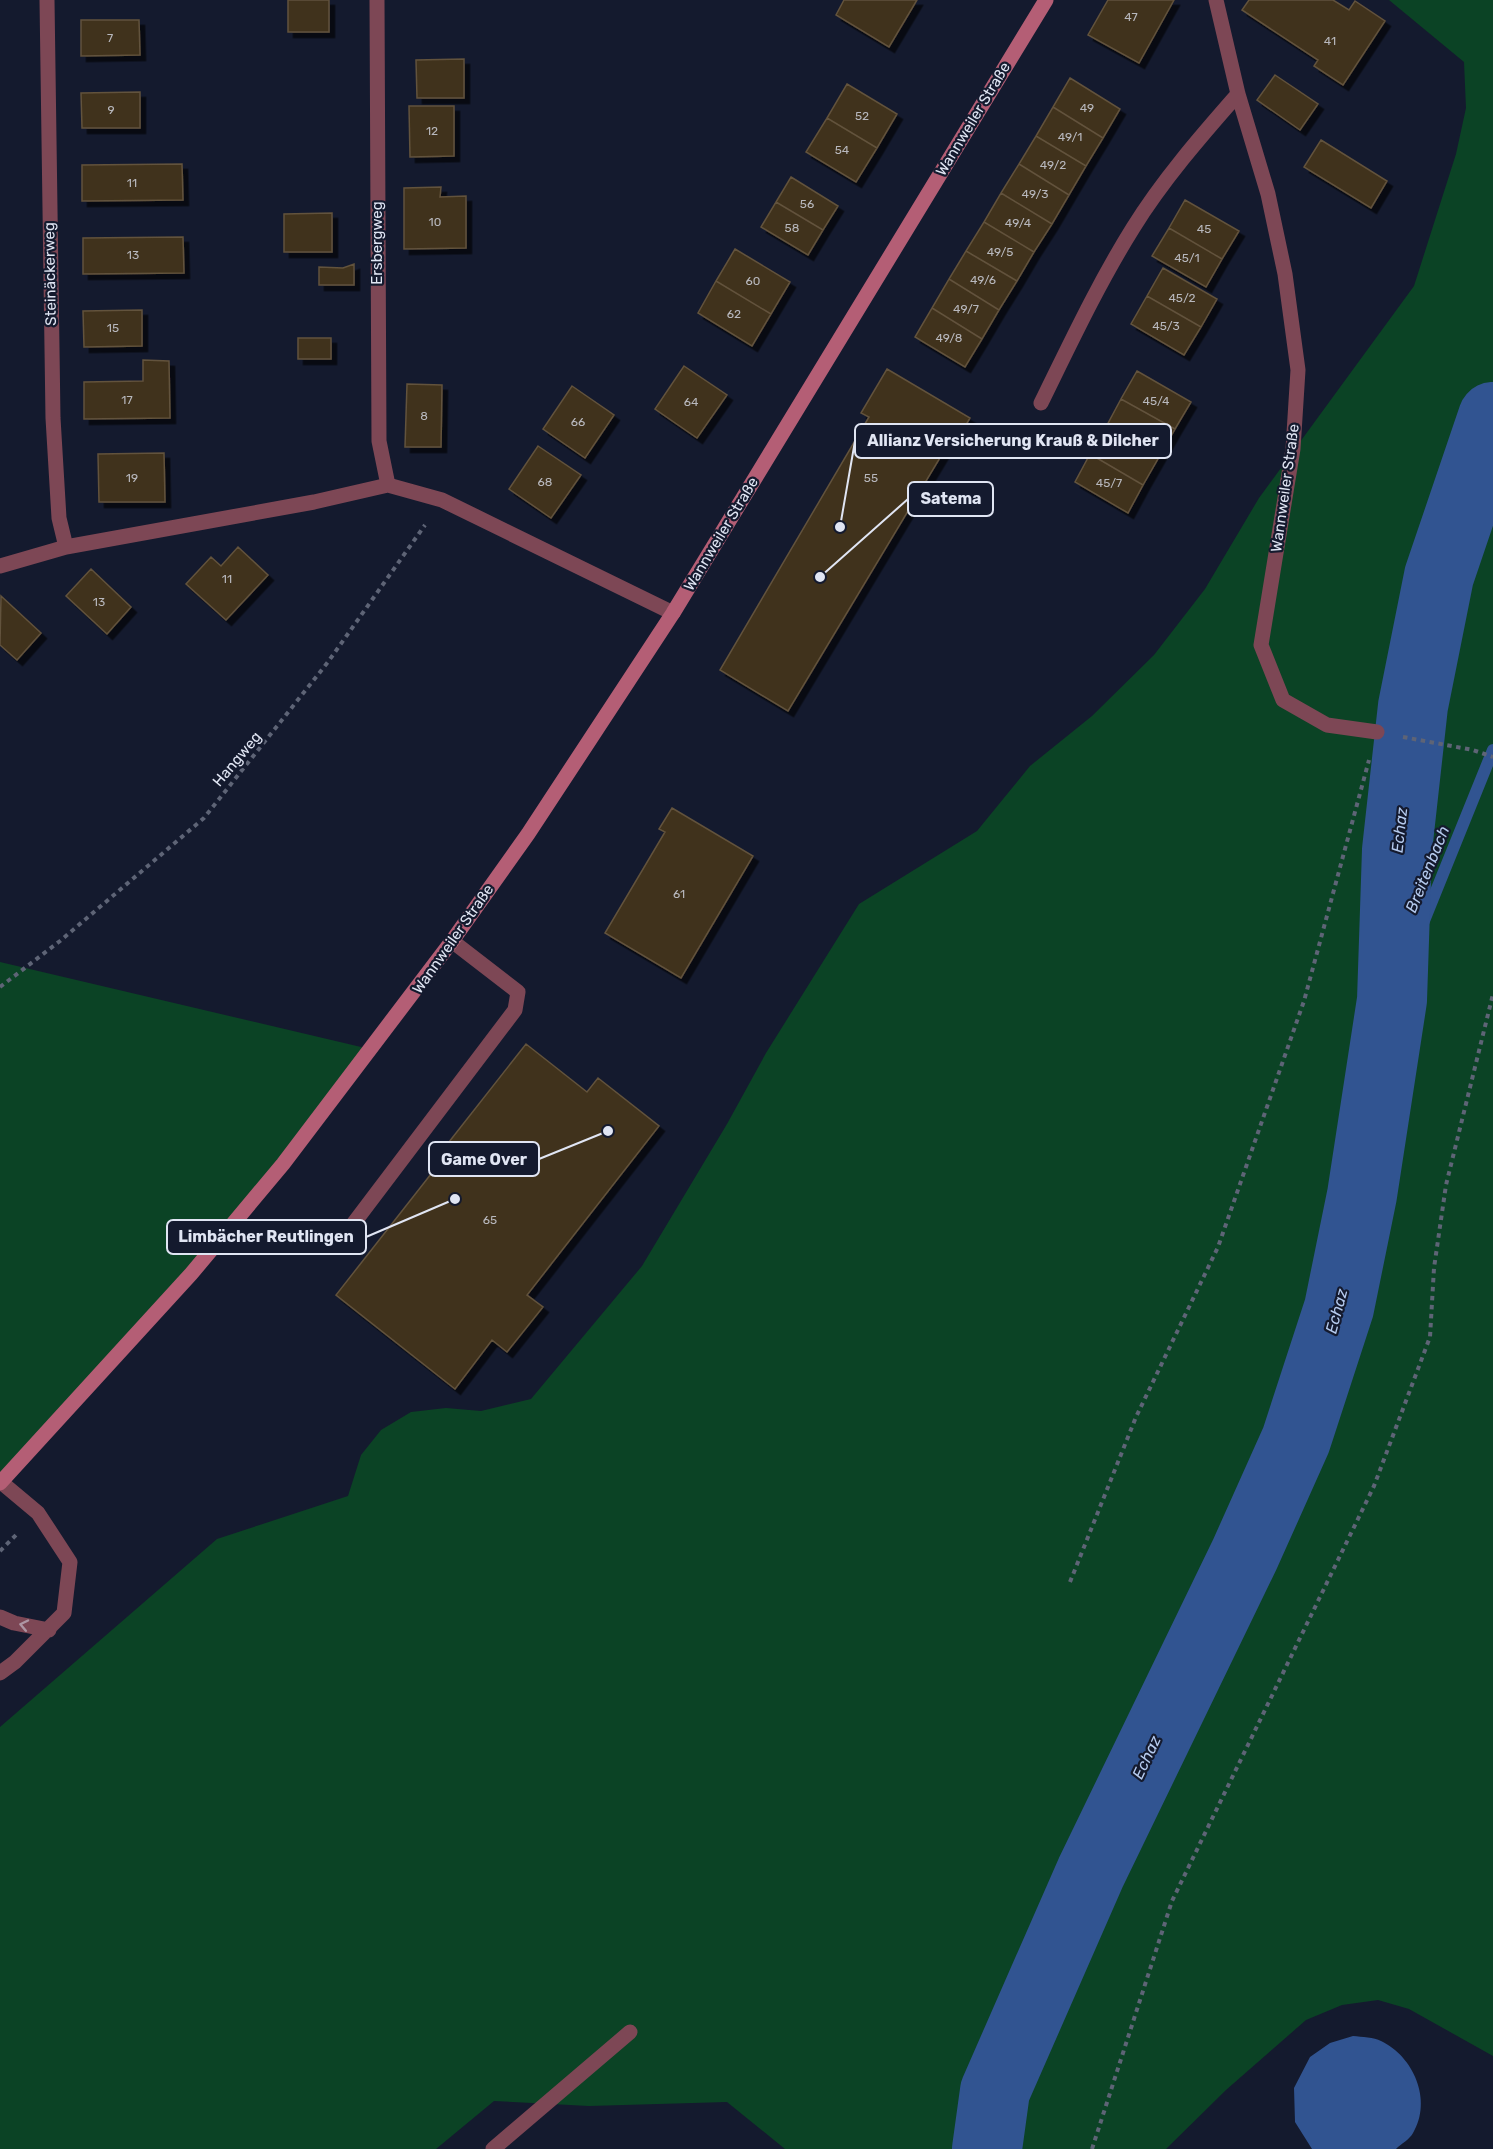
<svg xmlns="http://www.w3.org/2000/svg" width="1493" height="2149" font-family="Rubik,sans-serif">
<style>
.green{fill:#0b4325}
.water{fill:#315491}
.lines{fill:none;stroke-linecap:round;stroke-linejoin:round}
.stream{stroke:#315491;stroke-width:12}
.river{stroke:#315491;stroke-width:70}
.building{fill:#40321c;stroke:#62523c;stroke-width:1.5;filter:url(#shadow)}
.path{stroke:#5e6476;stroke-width:4;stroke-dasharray:4.5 4.5;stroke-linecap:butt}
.service{stroke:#7d4755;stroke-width:15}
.minor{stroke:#7d4755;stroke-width:15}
.secondary{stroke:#b45e75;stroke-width:15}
.oneway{stroke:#ae96a4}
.labels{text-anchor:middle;stroke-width:4.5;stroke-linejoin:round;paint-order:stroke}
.number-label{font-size:12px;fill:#b8b8bd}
.street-label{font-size:15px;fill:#e0e5f3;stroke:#141a2e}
.water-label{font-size:16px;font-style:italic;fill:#b5caee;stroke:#141a2e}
.leader{fill:none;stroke:#e0e5f3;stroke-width:2}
.callout-dot{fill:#e0e5f3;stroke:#141a2e;stroke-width:2}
.callout{fill:#141a2e;stroke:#e0e5f3;stroke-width:2}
.callout-label{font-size:16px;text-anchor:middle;font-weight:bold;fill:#e0e5f3}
</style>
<defs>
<filter id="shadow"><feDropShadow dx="5.5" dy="5.5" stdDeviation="0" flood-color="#0009"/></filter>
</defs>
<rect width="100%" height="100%" fill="#141a2e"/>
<path class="green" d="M1389,0H1493V2056L1409,2009L1378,2000L1342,2005L1306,2020L1226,2090L1166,2149H785L727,2102L589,2106L494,2101L436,2149H0V1727L217,1539L348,1496L361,1455L381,1430L411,1412L446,1408L481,1411L531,1399L642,1266L727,1124L766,1053L859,904L977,831L1030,766L1092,716L1154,655L1205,589L1259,498L1414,286L1456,154L1466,108L1464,62Z
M0,962L378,1051L27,1464L0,1491Z"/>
<path class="water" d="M1353,2036C1362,2037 1374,2037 1381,2041C1413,2056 1433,2100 1413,2133C1410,2139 1401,2144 1396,2149H1312L1295,2122L1294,2088L1310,2057L1330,2043Z"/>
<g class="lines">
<path class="stream" d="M1392,1000L1493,750"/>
<path class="river" d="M987,2149L995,2091L1091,1872L1245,1554L1296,1440L1339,1308L1362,1195L1392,1000L1397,850L1413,706L1439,576L1493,417"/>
</g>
<path class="building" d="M288,0H329V32H288Z
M844,0H917L889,47L836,15Z
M1108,0H1174L1139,63L1088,35Z
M1249,0H1333L1349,10L1355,1L1385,21L1343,85L1314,66L1318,60L1242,10Z
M81,20H139L140,55L81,56Z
M464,59V98H417L416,60Z
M1275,75L1318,104L1300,130L1257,100Z
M1070,78L1120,109L1103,138L1053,107Z
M847,84L897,114L877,148L827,118Z
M140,92V128H82L81,93Z
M409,106H454V156L410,157Z
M1053,107L1103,138L1086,166L1036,136Z
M827,118L877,148L856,182L806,152Z
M1036,136L1086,166L1069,195L1019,164Z
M1321,140L1387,181L1371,208L1304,167Z
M182,164L183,200L82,201V165Z
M1019,164L1069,195L1052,224L1001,193Z
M791,177L838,206L823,230L776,202Z
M441,187L440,197L466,196V248L404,249V188Z
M1001,193L1052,224L1034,252L984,222Z
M1185,200L1239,231L1222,259L1169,228Z
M776,202L823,230L808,255L761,227Z
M332,213V252H284V214Z
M984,222L1034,252L1017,281L966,251Z
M1169,228L1222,259L1206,287L1152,256Z
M183,237L184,273L83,274V238Z
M735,249L790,282L771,314L716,281Z
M966,251L1017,281L999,310L949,279Z
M354,264V285H319V267L343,268Z
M1163,268L1217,299L1201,327L1147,296Z
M949,279L999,310L982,339L932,308Z
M716,281L771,314L752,346L698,313Z
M1147,296L1201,327L1184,355L1131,324Z
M932,308L982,339L965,367L915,337Z
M142,310V346L84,347L83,311Z
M298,338H331V359H298Z
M143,360L169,361L170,418L84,419V382L143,381Z
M684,366L727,395L697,438L655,409Z
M887,369L970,418L952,449L947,446L788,711L720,670L869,417L861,413Z
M1137,371L1191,402L1175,429L1121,399Z
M407,384L442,385L441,447H405Z
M572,386L614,415L585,458L543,429Z
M1121,399L1175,429L1159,457L1106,427Z
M1106,427L1159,457L1143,485L1090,454Z
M538,446L581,475L551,518L509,489Z
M164,453L165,502H99L98,454Z
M1090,454L1143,485L1128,513L1075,482Z
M238,547L268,575L226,620L186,584L211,557L221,566Z
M91,569L131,607L107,634L66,596Z
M1,596L41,633L17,660L0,645Z
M672,808L753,856L681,978L605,933L665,832L659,829Z
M526,1044L587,1092L598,1078L659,1126L527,1295L543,1307L507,1352L492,1340L455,1389L336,1295L453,1146L449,1142Z"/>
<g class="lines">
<path class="path" d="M1403,737L1473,750L1493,757
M0,987L60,941L204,818L328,662L425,525
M0,1551L18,1533
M1070,1582L1136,1417L1218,1247L1304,1001L1369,760
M1092,2149L1172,1901L1374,1486L1430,1337L1434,1268L1446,1185L1493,994"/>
<path class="service" d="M1216,0L1238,94L1268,194L1285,274L1298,370L1293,449L1261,645L1283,700L1327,725L1377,732
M1041,403C1070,344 1098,284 1133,228C1162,181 1201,136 1238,94
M341,1240L515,1010L518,992L452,941
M0,1617L14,1623L49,1630
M0,1673L15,1662L64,1613L70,1562L38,1513L1,1482
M493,2149L630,2032"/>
<path class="minor" d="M47,0L53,418L59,518L66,547
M377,0L379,441L388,485
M0,566L66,547L314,502L388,485L442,500L673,613"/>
<path class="secondary" d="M0,1483L191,1274L283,1164L452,941L528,834L673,613L1046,0"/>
</g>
<defs><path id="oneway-chevron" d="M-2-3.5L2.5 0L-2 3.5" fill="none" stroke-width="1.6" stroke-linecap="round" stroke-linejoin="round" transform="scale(1.5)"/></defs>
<use class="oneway" href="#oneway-chevron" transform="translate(24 1625) rotate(-168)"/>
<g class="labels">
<g class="number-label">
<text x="1131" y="21">47</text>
<text x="110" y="42">7</text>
<text x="1330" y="45">41</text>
<text x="1087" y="112">49</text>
<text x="111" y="114">9</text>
<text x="862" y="120">52</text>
<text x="432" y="135">12</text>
<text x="1070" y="141">49/1</text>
<text x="842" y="154">54</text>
<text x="1053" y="169">49/2</text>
<text x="132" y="187">11</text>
<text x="1035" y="198">49/3</text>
<text x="807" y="208">56</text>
<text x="435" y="226">10</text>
<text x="1018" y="227">49/4</text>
<text x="792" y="232">58</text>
<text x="1204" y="233">45</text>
<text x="1000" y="256">49/5</text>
<text x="133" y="259">13</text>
<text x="1187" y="262">45/1</text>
<text x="983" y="284">49/6</text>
<text x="753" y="285">60</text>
<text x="1182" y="302">45/2</text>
<text x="966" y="313">49/7</text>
<text x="734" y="318">62</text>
<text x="1166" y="330">45/3</text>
<text x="113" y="332">15</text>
<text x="949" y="342">49/8</text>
<text x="127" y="404">17</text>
<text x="1156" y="405">45/4</text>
<text x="691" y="406">64</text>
<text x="424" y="420">8</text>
<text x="578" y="426">66</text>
<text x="132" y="482">19</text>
<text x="871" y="482">55</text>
<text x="545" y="486">68</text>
<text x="1109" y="487">45/7</text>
<text x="227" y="583">11</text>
<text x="99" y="606">13</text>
<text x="679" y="898">61</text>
<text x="490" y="1224">65</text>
</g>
<g class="street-label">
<text transform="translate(973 119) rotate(-59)" y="5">Wannweiler Straße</text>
<text transform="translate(377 243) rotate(-90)" y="5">Ersbergweg</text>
<text transform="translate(50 274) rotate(-91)" y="5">Steinäckerweg</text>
<text transform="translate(1285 488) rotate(-82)" y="5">Wannweiler Straße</text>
<text transform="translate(721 534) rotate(-59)" y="5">Wannweiler Straße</text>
<text transform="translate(237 759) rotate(-50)" y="5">Hangweg</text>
<text transform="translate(453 939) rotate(-55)" y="5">Wannweiler Straße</text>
</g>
<g class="water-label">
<text transform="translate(1399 830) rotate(-84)" y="6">Echaz</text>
<text transform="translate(1427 869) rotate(-68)" y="6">Breitenbach</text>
<text transform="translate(1336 1311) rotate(-75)" y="6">Echaz</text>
<text transform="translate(1146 1757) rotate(-65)" y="6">Echaz</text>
</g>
</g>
<path class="leader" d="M840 527L855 441M820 577L908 499M608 1131L539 1159M455 1199L366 1237"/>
<g class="callout-dot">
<circle cx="840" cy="527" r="6"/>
<circle cx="820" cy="577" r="6"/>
<circle cx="608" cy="1131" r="6"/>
<circle cx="455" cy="1199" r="6"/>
</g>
<g class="callout">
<rect x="855" y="424" width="316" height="34" rx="6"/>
<rect x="908" y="482" width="85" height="34" rx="6"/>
<rect x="429" y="1142" width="110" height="34" rx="6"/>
<rect x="167" y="1220" width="199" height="34" rx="6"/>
</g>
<g class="callout-label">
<text x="1013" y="446">Allianz Versicherung Krauß &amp; Dilcher</text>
<text x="951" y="504">Satema</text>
<text x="484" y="1165">Game Over</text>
<text x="266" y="1242">Limbächer Reutlingen</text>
</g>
</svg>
